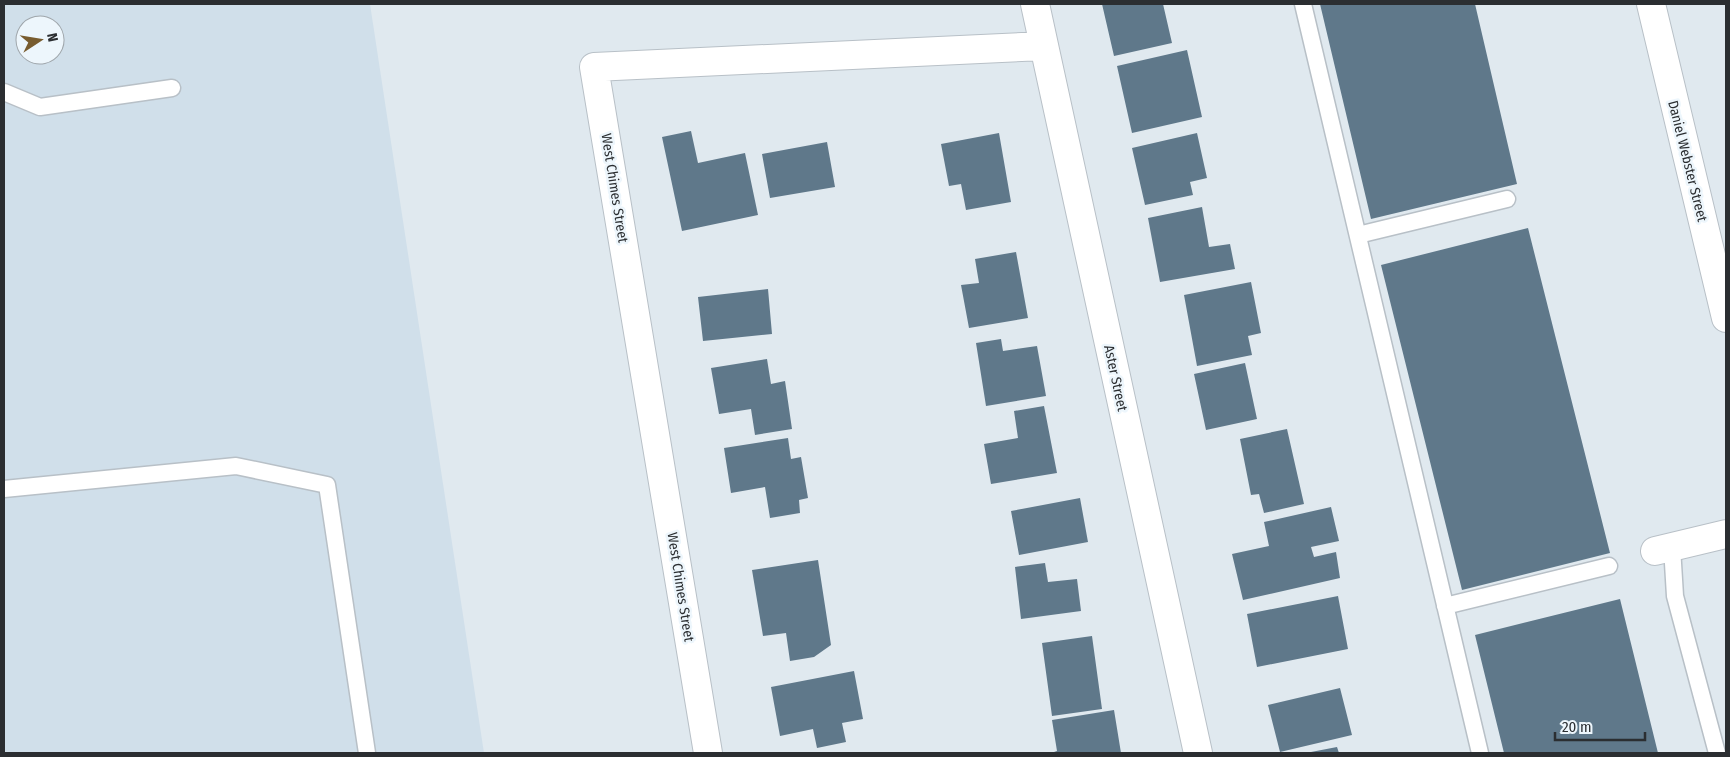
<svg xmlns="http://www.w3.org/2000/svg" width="1730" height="757" font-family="'Fira Sans Condensed',sans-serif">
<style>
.built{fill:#d0dfea;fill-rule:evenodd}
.building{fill:#5f788a}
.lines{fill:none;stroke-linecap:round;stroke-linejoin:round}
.service-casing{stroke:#b8c0c7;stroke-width:19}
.minor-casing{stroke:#b8c0c7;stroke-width:30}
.service{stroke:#fff;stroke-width:16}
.minor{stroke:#fff;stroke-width:28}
.labels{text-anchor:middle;stroke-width:5;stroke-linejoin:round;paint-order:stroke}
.street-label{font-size:14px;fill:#2b2e31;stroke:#edf6fc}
</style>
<rect width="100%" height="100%" fill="#e0e9ef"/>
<path class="built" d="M4,4H370L484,753H4ZM25,25H55V55H25Z"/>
<path class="building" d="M1102,4H1163L1172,43L1114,56Z
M1320,4H1475L1517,184L1371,219Z
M1187,50L1202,117L1132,133L1117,66Z
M691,131L698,163L745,153L758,215L682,231L662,137Z
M999,133L1011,202L966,210L961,184L949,186L941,144Z
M1197,133L1207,178L1190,182L1193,195L1145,205L1132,148Z
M827,142L835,187L770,198L762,154Z
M1202,207L1209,247L1230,244L1235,269L1160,282L1148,218Z
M1528,228L1610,553L1462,590L1381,265Z
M1016,252L1028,318L969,328L961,285L979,283L975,259Z
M1251,282L1261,333L1248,336L1252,355L1197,366L1184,295Z
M768,289L772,334L703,341L698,297Z
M1001,339L1003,351L1037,346L1046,396L986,406L976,343Z
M767,359L771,384L785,381L792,429L755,435L751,409L719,414L711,368Z
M1245,363L1257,419L1206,430L1194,374Z
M1044,406L1057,473L991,484L984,444L1018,438L1014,411Z
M1287,429L1304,504L1264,513L1259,494L1251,495L1240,439Z
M788,438L791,459L801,457L808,498L799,500L800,513L770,518L765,487L731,493L724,448Z
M1080,498L1088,542L1019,555L1011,511Z
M1331,507L1339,541L1311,547L1314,557L1336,552L1340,578L1243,600L1232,554L1269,546L1264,522Z
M818,560L831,645L814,657L790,661L786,633L763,636L752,570Z
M1045,563L1048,582L1077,579L1081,611L1021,619L1015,567Z
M1338,596L1348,649L1257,667L1247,614Z
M1620,599L1658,753H1504L1475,635Z
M1092,636L1102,709L1052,716L1042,643Z
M854,671L863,719L842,723L846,742L817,748L813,729L780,736L771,687Z
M1340,688L1352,735L1280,752L1268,705Z
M1114,710L1121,753H1051L1057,751L1052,720Z
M1337,747L1339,753H1311V752Z"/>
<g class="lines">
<g class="service-casing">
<path id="service" d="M1303,4L1480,753
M4,92L40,107L172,88
M1358,235L1507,199
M4,489L236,466L327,485L367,753
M1672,547L1675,596L1717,753
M1445,606L1609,566"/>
</g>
<g class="minor-casing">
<path id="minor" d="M1035,4L1198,753
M1651,4L1726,318
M1655,551L1726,534
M708,753L594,67L1044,46"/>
</g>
<use href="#service" class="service"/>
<use href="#minor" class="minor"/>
</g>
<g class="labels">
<g class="street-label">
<text transform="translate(1688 161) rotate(76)" y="5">Daniel Webster Street</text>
<text transform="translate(615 188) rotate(81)" y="5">West Chimes Street</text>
<text transform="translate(1116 378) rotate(78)" y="5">Aster Street</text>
<text transform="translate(681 587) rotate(81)" y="5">West Chimes Street</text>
</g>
</g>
<rect width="1730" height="757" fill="none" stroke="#2b2e31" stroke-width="10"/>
<g transform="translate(40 40) rotate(78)"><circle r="24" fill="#edf6fc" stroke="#9fa6ab"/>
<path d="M0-4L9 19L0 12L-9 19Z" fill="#785c2f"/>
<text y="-8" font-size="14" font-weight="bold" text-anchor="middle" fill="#2b2e31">N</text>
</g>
<path d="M1555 732v8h90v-8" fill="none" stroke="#2b2e31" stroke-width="2.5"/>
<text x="1562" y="732" font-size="15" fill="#2b2e31" stroke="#edf6fc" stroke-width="4" paint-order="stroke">20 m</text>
</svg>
